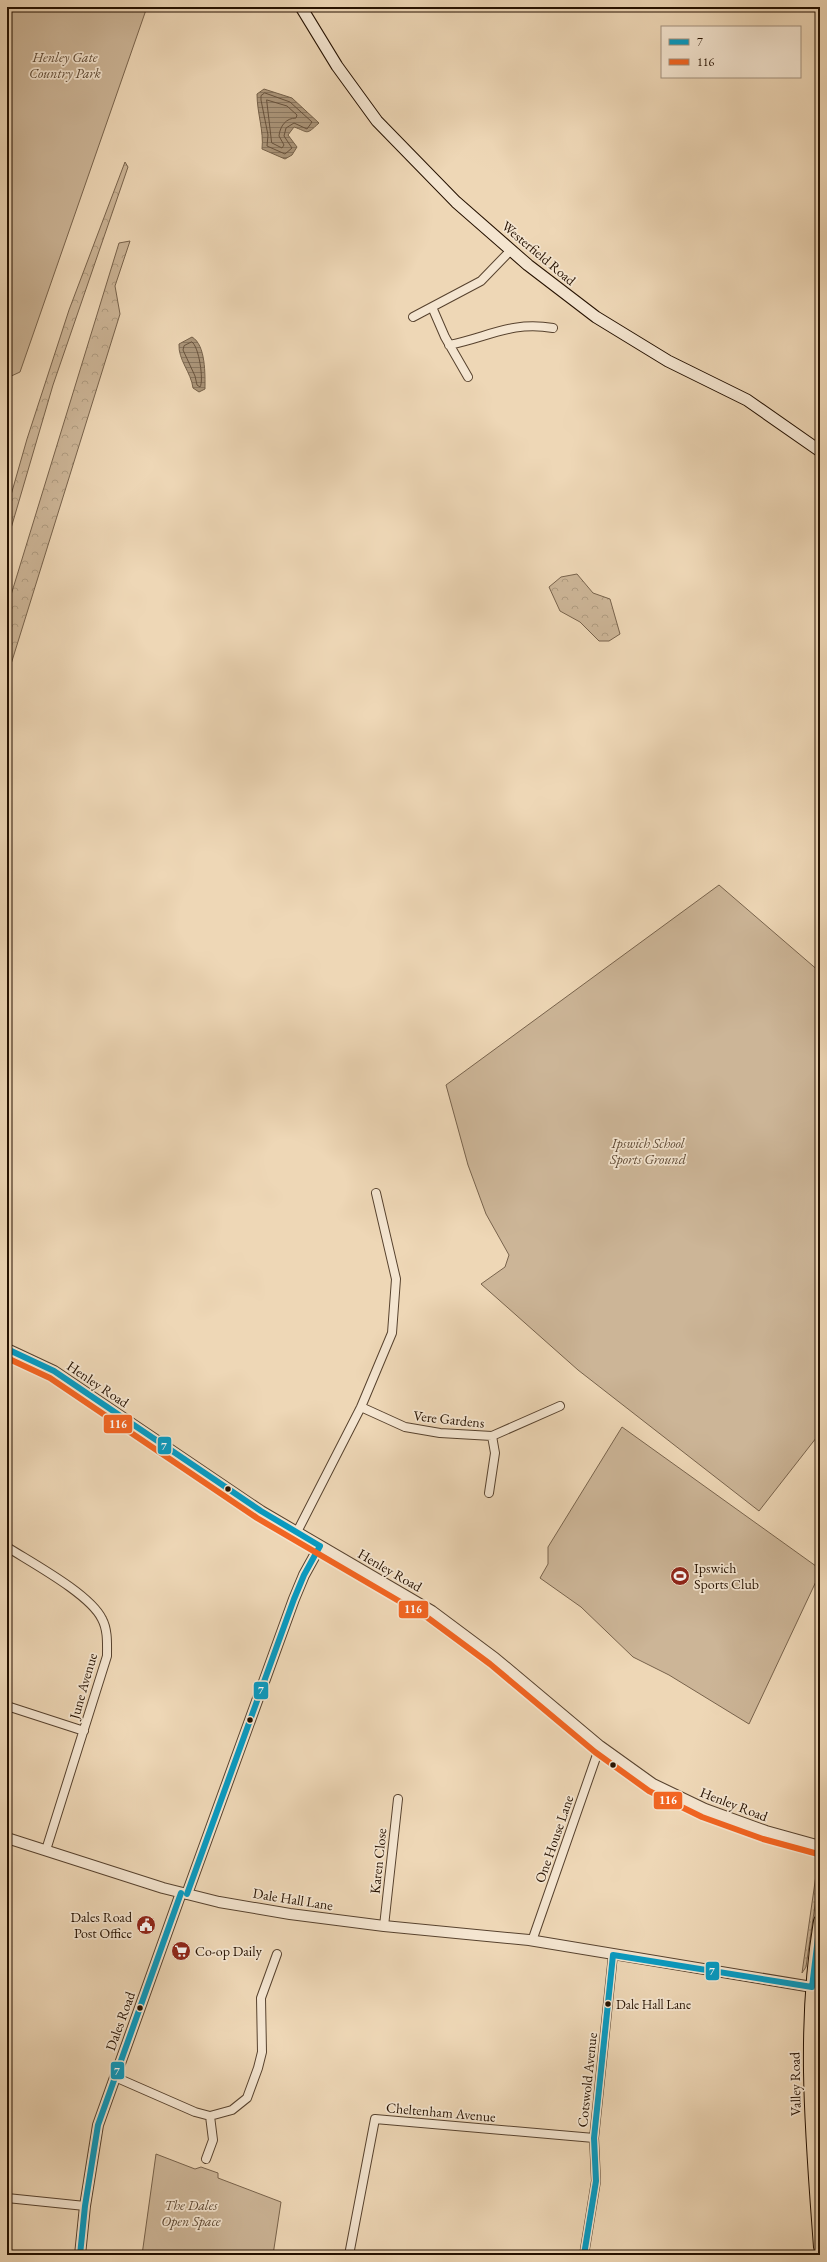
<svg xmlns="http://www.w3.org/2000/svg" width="827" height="2262" font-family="'EB Garamond',serif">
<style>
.grass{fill:url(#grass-dots);stroke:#78634c}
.forest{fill:url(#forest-crowns);stroke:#78634c}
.park{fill:#ccb597;stroke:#78634c}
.water{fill:url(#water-rules);stroke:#756048}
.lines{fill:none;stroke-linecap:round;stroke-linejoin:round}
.shore{stroke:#68523c;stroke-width:1}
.minor-casing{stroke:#57422e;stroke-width:10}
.tertiary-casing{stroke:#57422e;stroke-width:12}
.secondary-casing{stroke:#251100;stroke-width:13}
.primary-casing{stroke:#251100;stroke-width:14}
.minor{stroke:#f4e5d0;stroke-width:8}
.tertiary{stroke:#f4e5d0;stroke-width:10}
.secondary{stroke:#f4e5d0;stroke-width:11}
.primary{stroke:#eed7b6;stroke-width:12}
.bus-1-casing{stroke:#f4e5d0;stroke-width:9}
.bus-2-casing{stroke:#f4e5d0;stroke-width:9}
.bus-1{stroke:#089bc2;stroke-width:6}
.bus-2{stroke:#f26522;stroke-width:6}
.bus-dot{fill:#251100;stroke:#f4e5d0;stroke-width:1.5}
.labels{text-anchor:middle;stroke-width:3.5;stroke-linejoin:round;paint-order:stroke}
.bus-label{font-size:13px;fill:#251100;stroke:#f4e5d0;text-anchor:start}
.park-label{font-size:14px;font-style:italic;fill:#5f4a35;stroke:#f4e5d0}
.street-label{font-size:14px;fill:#251100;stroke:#f4e5d0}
.poi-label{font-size:14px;fill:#251100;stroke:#f4e5d0;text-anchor:start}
.line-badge{stroke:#f4e5d0;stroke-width:1.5}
.badge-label{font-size:11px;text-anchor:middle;font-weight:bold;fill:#fff}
</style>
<defs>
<pattern id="grass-dots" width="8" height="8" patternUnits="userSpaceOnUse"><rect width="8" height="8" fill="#ccb597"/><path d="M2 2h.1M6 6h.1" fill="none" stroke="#af9b80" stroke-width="1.8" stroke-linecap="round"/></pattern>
<pattern id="forest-crowns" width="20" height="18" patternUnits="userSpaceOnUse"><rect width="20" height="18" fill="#ccb597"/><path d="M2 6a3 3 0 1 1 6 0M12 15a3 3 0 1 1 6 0" fill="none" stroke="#af9b80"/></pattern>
<pattern id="water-rules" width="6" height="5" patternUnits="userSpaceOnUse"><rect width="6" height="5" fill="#aa9478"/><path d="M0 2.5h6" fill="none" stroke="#8a7760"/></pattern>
</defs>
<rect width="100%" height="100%" fill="#eed7b6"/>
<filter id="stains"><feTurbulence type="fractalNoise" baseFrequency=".005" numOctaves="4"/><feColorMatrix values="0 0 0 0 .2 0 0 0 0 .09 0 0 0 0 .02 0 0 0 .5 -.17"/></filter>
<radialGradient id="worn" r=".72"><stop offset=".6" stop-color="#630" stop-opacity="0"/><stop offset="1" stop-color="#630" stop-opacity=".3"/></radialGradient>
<path class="grass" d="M817,1868L820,1871L806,1967L802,1973Z
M820,2003V2145L817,2049Z"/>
<path class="forest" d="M125,162L128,167L53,385L7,542V509L27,439L69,310Z
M130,241L115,286L120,314L7,677V608L119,243Z
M577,574L593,593L610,599L620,634L609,641H599L580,622L560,611L549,587L561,577Z"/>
<path class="park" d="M7,7H147L20,372L7,378Z
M719,885L820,972V1433L759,1511L578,1370L481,1284L505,1267L509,1255L486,1214L468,1165L446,1085Z
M622,1427L820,1569V1573L749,1724L669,1675L633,1657L581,1607L540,1578L548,1564V1547Z
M156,2154L195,2169L201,2167L218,2173V2178L281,2202L273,2255H142Z"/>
<path class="water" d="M264,89L292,98L319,123C305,136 309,132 294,127L288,135L297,147L292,155L285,159L262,149C264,131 257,113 257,94Z
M192,337C206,345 205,375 205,389L199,392L193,388C191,372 178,360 179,344Z"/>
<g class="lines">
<path class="shore" d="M265,93L290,102L312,122L307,129L294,123L286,128L284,136L292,148L285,154L267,146L268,135L261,100V96Z
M267,100L287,106L297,115L296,118C286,118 280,126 279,136L284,145L282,148L272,143Z
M192,342C199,346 204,381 200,387L197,385L195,376L183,350L184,346Z"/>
<g class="minor-casing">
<path id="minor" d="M432,307L445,337L468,377
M413,317L481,281L511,250
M449,345C489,337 511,321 553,328
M361,1407L405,1427L440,1433L492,1436L560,1406
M489,1493L495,1453L492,1436
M297,1532L361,1407L392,1333L396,1279L376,1193
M7,1547C32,1563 90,1594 102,1619C108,1630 107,1644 107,1656L46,1850
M7,1706L84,1731
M384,1926L398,1799
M532,1941L600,1746
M115,2077L195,2112L210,2116L232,2110L247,2098L258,2068L262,2052L261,1998L277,1954
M206,2159L213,2140L210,2116
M7,2198L85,2206
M349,2255L375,2119L594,2138
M584,2255L596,2181L594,2138L613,1955"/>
</g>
<g class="tertiary-casing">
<path id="tertiary" d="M7,1349L54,1371L261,1511L432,1611L495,1658L600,1746L653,1784L705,1809L766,1831L820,1846
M7,1838L163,1888L219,1902L290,1914L384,1926L529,1940L812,1987
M187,1894L294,1599L304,1575L320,1546
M80,2255L85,2206L98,2125L181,1893"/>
</g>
<g class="secondary-casing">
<path id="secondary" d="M301,7L337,66L377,121L456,202L528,265L596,317L668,361L747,400L820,451"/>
</g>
<g class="primary-casing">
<path id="primary" d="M820,1921C802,2030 812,2138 820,2247"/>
</g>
<use href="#minor" class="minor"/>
<use href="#tertiary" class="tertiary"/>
<use href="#secondary" class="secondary"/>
<use href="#primary" class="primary"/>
<g class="bus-1-casing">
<path id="bus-1" d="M7,1349L54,1371L261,1511L320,1546
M187,1894L294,1599L304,1575L320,1546
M613,1955L812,1987
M812,1987L820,1921
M80,2255L85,2206L98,2125L181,1893
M584,2255L596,2181L594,2138L613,1955"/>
</g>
<g class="bus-2-casing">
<path id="bus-2" d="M7,1358L50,1378L257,1518L428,1618L490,1664L595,1752L649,1791L702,1817L763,1839L818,1854"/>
</g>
<use href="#bus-1" class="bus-1"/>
<use href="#bus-2" class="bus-2"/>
</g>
<defs>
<g id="stadium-disc" transform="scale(1)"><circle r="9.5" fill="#8f2418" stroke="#f4e5d0"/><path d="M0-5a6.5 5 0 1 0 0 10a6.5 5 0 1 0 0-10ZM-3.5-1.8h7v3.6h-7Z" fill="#fff"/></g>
<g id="civic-disc" transform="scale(1)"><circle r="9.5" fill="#8f2418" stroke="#f4e5d0"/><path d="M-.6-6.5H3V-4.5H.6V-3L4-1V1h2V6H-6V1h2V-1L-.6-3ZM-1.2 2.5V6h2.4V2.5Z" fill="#fff"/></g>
<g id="supermarket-disc" transform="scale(1)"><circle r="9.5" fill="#8f2418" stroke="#f4e5d0"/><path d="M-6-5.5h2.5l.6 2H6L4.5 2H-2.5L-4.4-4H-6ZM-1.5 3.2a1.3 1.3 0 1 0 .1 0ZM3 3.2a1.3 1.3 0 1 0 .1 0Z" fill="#fff"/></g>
</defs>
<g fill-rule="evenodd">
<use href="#stadium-disc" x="680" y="1576"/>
<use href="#civic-disc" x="146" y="1925"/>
<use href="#supermarket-disc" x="181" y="1951"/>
</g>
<g class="bus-dot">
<circle cx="228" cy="1489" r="3.5"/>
<circle cx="250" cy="1720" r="3.5"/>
<circle cx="613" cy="1765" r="3.5"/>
<circle cx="608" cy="2004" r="3.5"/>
<circle cx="140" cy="2008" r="3.5"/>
</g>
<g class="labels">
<g class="bus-label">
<text x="616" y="2009">Dale Hall Lane</text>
</g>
<g class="park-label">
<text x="65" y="62">Henley Gate<tspan x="65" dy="16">Country Park</tspan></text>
<text x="648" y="1148">Ipswich School<tspan x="648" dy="16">Sports Ground</tspan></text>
<text x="191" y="2210">The Dales<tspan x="191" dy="16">Open Space</tspan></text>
</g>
<g class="street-label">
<text transform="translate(539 253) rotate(40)" y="5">Westerfield Road</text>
<text transform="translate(98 1384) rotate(34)" y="5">Henley Road</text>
<text transform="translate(449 1419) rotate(6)" y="5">Vere Gardens</text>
<text transform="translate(390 1570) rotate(30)" y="5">Henley Road</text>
<text transform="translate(83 1686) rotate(-74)" y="5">June Avenue</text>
<text transform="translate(734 1804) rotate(21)" y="5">Henley Road</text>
<text transform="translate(554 1839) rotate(-71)" y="5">One House Lane</text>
<text transform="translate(378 1861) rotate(-84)" y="5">Karen Close</text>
<text transform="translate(293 1899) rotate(9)" y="5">Dale Hall Lane</text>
<text transform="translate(120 2021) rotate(-70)" y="5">Dales Road</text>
<text transform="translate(587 2080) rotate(-84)" y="5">Cotswold Avenue</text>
<text transform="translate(795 2084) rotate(-91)" y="5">Valley Road</text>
<text transform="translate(441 2112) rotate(5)" y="5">Cheltenham Avenue</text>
</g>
<g class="poi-label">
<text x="694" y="1573">Ipswich<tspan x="694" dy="16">Sports Club</tspan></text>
<text x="132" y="1922" text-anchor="end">Dales Road<tspan x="132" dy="16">Post Office</tspan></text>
<text x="195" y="1956">Co-op Daily</text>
</g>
</g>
<g class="line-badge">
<rect x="103" y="1414" width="30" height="20" rx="4" fill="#f26522"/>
<rect x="157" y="1436" width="15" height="19" rx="4" fill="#089bc2"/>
<rect x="398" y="1600" width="31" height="19" rx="4" fill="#f26522"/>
<rect x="253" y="1681" width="16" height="19" rx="4" fill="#089bc2"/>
<rect x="653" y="1791" width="30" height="19" rx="4" fill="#f26522"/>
<rect x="705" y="1961" width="15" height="20" rx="4" fill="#089bc2"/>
<rect x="110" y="2061" width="15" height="19" rx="4" fill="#089bc2"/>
</g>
<g class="badge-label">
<text x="118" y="1428">116</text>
<text x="164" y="1450">7</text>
<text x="413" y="1613">116</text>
<text x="261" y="1694">7</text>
<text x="668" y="1804">116</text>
<text x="712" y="1975">7</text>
<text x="117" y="2075">7</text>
</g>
<rect width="827" height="2262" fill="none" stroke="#eed7b6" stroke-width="24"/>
<rect x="8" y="8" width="811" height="2246" fill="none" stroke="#251100" stroke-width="2"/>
<rect x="12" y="12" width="803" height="2238" fill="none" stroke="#251100"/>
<rect x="661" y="26" width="140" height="52" fill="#f4e5d0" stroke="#a1907d"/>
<rect x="669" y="39" width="20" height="6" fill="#089bc2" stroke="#a1907d"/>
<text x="697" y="46" font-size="12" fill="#251100">7</text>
<rect x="669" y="59" width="20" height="6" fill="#f26522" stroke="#a1907d"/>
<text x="697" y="66" font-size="12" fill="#251100">116</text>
<rect width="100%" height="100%" filter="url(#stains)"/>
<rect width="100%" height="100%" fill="url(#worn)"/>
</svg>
